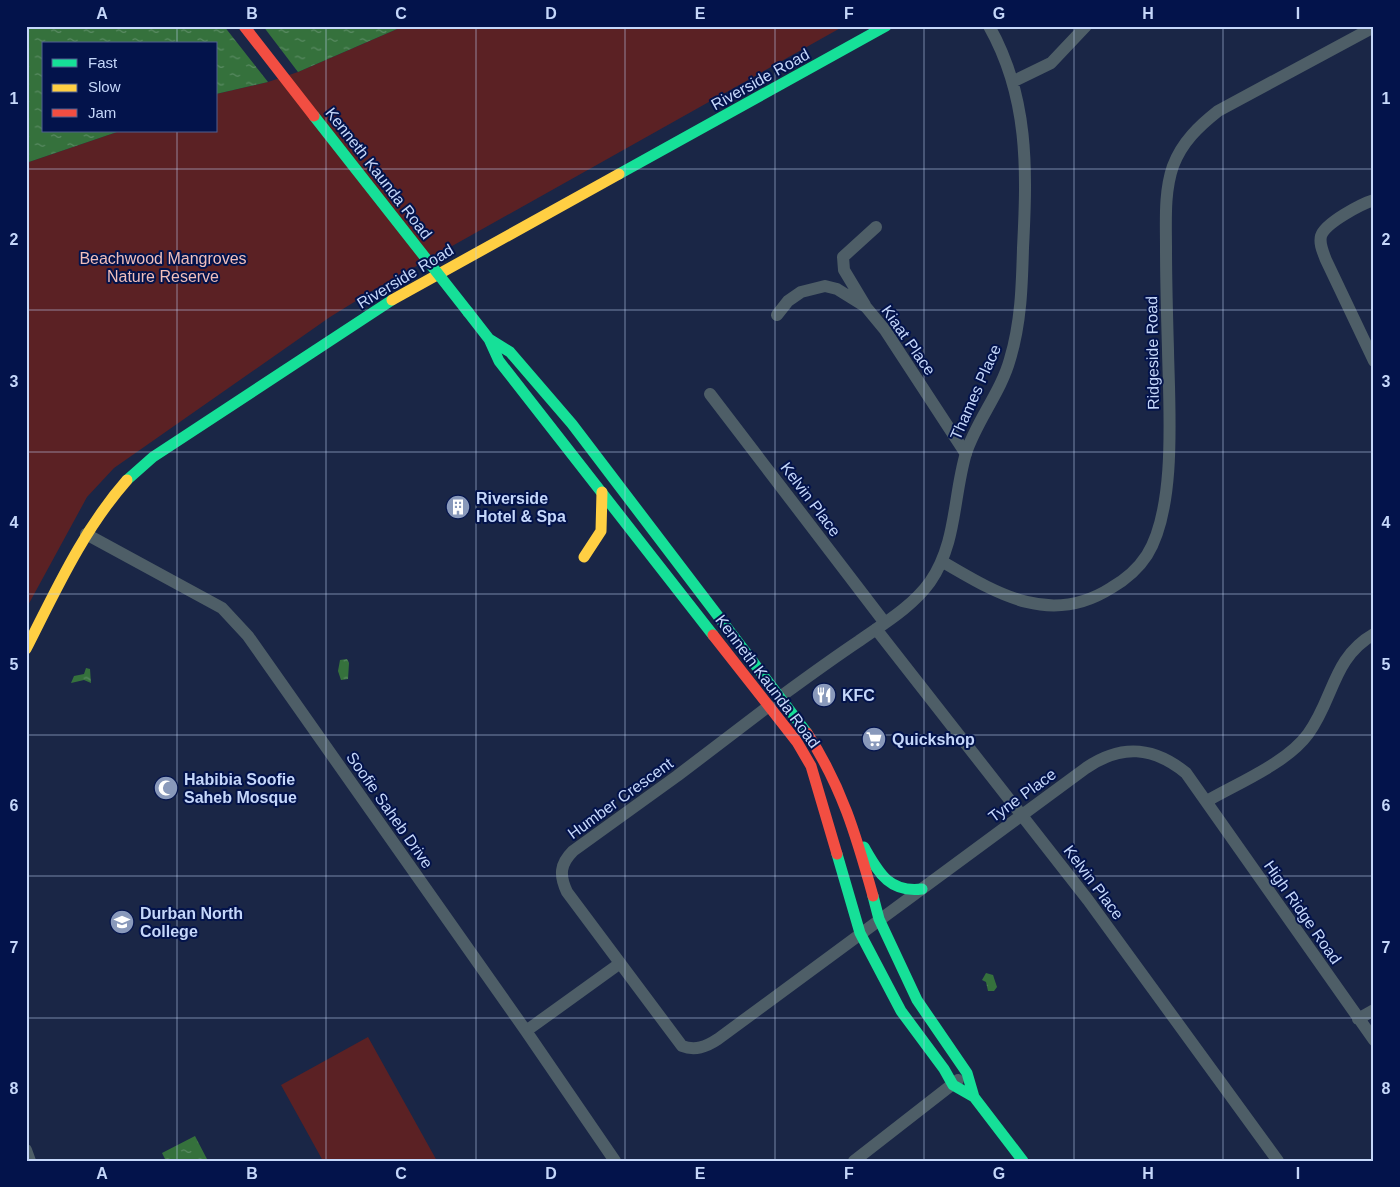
<svg xmlns="http://www.w3.org/2000/svg" width="1400" height="1187" font-family="Arial,sans-serif">
<style>
.green{fill:#5b2124}
.water{fill:url(#water-ripples)}
.lines{fill:none;stroke-linecap:round;stroke-linejoin:round}
.street{stroke:#4e5e67;stroke-width:12}
.fast{stroke:#16e098;stroke-width:11}
.slow{stroke:#ffcf43;stroke-width:11}
.jam{stroke:#f24e42;stroke-width:11}
.fast-bridge{stroke:#16e098;stroke-width:11}
.jam-bridge{stroke:#f24e42;stroke-width:11}
.grid{fill:none;stroke:#c5d7fa;stroke-width:1;stroke-opacity:0.55}
.labels{text-anchor:middle;stroke-width:4;stroke-linejoin:round;paint-order:stroke}
.street-label{font-size:16px;fill:#c5d7fa;stroke:#03134b}
.park-label{font-size:16px;fill:#f1bfbb;stroke:#03134b}
.poi-label{font-size:16px;font-weight:bold;fill:#c5d7fa;stroke:#03134b;text-anchor:start}
.neatline{fill:none;stroke:#c5d7fa;stroke-width:2}
.grid-label{font-size:16px;text-anchor:middle;font-weight:bold;fill:#c5d7fa}
</style>
<defs>
<pattern id="water-ripples" width="26" height="14" patternUnits="userSpaceOnUse" patternTransform="scale(1.25)"><rect width="26" height="14" fill="#35713c"/><path d="M2 4q2-2 4 0t4 0M15 11q2-2 4 0t4 0" fill="none" stroke="#5a8b63"/></pattern>
</defs>
<rect width="100%" height="100%" fill="#1a2646"/>
<path class="green" d="M404,26H844L372,291L330,317L114,468L87,497L26,609V163L120,131H216V94L268,82L298,72Z
M368,1037L437,1161H323L281,1085Z"/>
<path class="water" d="M26,26H224L268,82L216,94V44H44V131H120L26,163Z
M263,26H404L298,72Z
M347,659L349,663L348,679L341,680L338,671L340,660Z
M86,668L90,669L91,683L84,680L71,683L74,676L84,674Z
M986,973L993,975L997,987L994,991H988L986,982L982,980Z
M195,1136L208,1161H166L162,1153Z"/>
<g class="lines">
<path class="street" d="M1014,81L1051,63L1086,26
M1374,200C1361,204 1325,223 1321,236C1319,244 1323,252 1326,260L1374,361
M865,305L844,270L843,257L876,227
M777,315L788,301L801,292L825,286L837,289L866,307L885,330L966,454
M710,394L885,623
M86,534L222,608L248,636L526,1031L615,1161
M943,562C996,593 1050,627 1111,588C1125,580 1138,569 1147,555C1177,507 1169,406 1168,350C1167,316 1166,282 1166,248C1166,221 1164,192 1173,166C1182,142 1199,126 1218,111L1374,27
M876,629L1088,900L1278,1161
M780,697C806,678 832,659 859,641C883,624 912,607 930,582C957,543 953,497 966,453C977,420 1001,392 1010,359C1021,323 1022,285 1023,248C1027,169 1029,97 989,26
M769,706L677,776L573,851C560,864 559,875 567,892L682,1046C695,1051 706,1047 718,1039L1086,768C1121,744 1153,746 1186,773L1374,1040
M1207,801C1238,783 1287,763 1308,734C1334,699 1332,658 1374,634
M1358,1019L1374,1010
M526,1031L619,964
M26,1150L30,1161
M854,1161L958,1080"/>
<path class="fast" d="M619,174L886,26
M468,312L489,339L499,361L713,635
M489,339L510,352L572,424L807,733
M127,480L153,457L392,300
M864,847C879,873 889,893 922,889
M837,854L860,933L901,1011L944,1069L953,1085L974,1097L1023,1161
M873,896L879,919L917,1000L967,1073L974,1097"/>
<path class="slow" d="M392,300L619,174
M584,557L601,531L602,492
M26,649C56,590 83,530 127,480"/>
<path class="jam" d="M713,635L797,742L811,766L837,854
M807,733C842,787 856,835 873,896"/>
<path class="fast-bridge" d="M314,116L468,312"/>
<path class="jam-bridge" d="M244,26L314,116"/>
</g>
<path class="grid" d="M177,26V44M326,26V1161M476,26V1161M625,26V1161M775,26V1161M924,26V1161M1074,26V1161M1223,26V1161M177,131V1161M26,169H1374M26,310H1374M26,452H1374M26,594H1374M26,735H1374M26,876H1374M26,1018H1374"/>
<defs>
<g id="building-disc" transform="scale(1.25)"><circle r="9.5" fill="#8999bb" stroke="#03134b"/><path d="M-4-6H4V6H1V3H-1V6H-4ZM-2.5-4.3h1.7v1.8h-1.7ZM.8-4.3h1.7v1.8H.8ZM-2.5-1h1.7V.8h-1.7ZM.8-1h1.7V.8H.8Z" fill="#fff"/></g>
<g id="restaurant-disc" transform="scale(1.25)"><circle r="9.5" fill="#8999bb" stroke="#03134b"/><path d="M-5-6h1v4h1v-4h1v4h1v-4h1v5L-1.5 .5V6h-2V.5L-5-1ZM5-6V6H3V1.5H1.5Q1.5-4 5-6Z" fill="#fff"/></g>
<g id="supermarket-disc" transform="scale(1.25)"><circle r="9.5" fill="#8999bb" stroke="#03134b"/><path d="M-6-5.5h2.5l.6 2H6L4.5 2H-2.5L-4.4-4H-6ZM-1.5 3.2a1.3 1.3 0 1 0 .1 0ZM3 3.2a1.3 1.3 0 1 0 .1 0Z" fill="#fff"/></g>
<g id="mosque-disc" transform="scale(1.25)"><circle r="9.5" fill="#8999bb" stroke="#03134b"/><path d="M3.5-4.9A6 6 0 1 0 3.5 4.9A5 5 0 1 1 3.5-4.9Z" fill="#fff"/></g>
<g id="school-disc" transform="scale(1.25)"><circle r="9.5" fill="#8999bb" stroke="#03134b"/><path d="M0-5L7-2L0 1L-7-2ZM-4 1L0 2.5L4 1V4Q0 6-4 4Z" fill="#fff"/></g>
</defs>
<g fill-rule="evenodd">
<use href="#building-disc" x="458" y="507"/>
<use href="#restaurant-disc" x="824" y="695"/>
<use href="#supermarket-disc" x="874" y="739"/>
<use href="#mosque-disc" x="166" y="788"/>
<use href="#school-disc" x="122" y="922"/>
</g>
<g class="labels">
<g class="street-label">
<text transform="translate(760 79) rotate(-29)" y="6">Riverside Road</text>
<text transform="translate(379 173) rotate(52)" y="6">Kenneth Kaunda Road</text>
<text transform="translate(405 276) rotate(-31)" y="6">Riverside Road</text>
<text transform="translate(909 340) rotate(55)" y="6">Kiaat Place</text>
<text transform="translate(1152 353) rotate(-91)" y="6">Ridgeside Road</text>
<text transform="translate(975 392) rotate(-66)" y="6">Thames Place</text>
<text transform="translate(811 499) rotate(53)" y="6">Kelvin Place</text>
<text transform="translate(768 681) rotate(53)" y="6">Kenneth Kaunda Road</text>
<text transform="translate(1022 795) rotate(-36)" y="6">Tyne Place</text>
<text transform="translate(620 798) rotate(-36)" y="6">Humber Crescent</text>
<text transform="translate(390 810) rotate(55)" y="6">Soofie Saheb Drive</text>
<text transform="translate(1094 882) rotate(53)" y="6">Kelvin Place</text>
<text transform="translate(1303 912) rotate(55)" y="6">High Ridge Road</text>
</g>
<g class="park-label">
<text x="163" y="264">Beachwood Mangroves<tspan x="163" dy="18">Nature Reserve</tspan></text>
</g>
<g class="poi-label">
<text x="476" y="504">Riverside<tspan x="476" dy="18">Hotel &amp; Spa</tspan></text>
<text x="842" y="701">KFC</text>
<text x="892" y="745">Quickshop</text>
<text x="184" y="785">Habibia Soofie<tspan x="184" dy="18">Saheb Mosque</tspan></text>
<text x="140" y="919">Durban North<tspan x="140" dy="18">College</tspan></text>
</g>
</g>
<rect width="1400" height="1187" fill="none" stroke="#03134b" stroke-width="55"/>
<rect x="42" y="42" width="175" height="90" fill="#03134b" stroke="#516191"/>
<rect x="52" y="59" width="25" height="8" fill="#16e098" stroke="#516191"/>
<text x="88" y="68" font-size="15" fill="#c5d7fa">Fast</text>
<rect x="52" y="84" width="25" height="8" fill="#ffcf43" stroke="#516191"/>
<text x="88" y="92" font-size="15" fill="#c5d7fa">Slow</text>
<rect x="52" y="109" width="25" height="8" fill="#f24e42" stroke="#516191"/>
<text x="88" y="118" font-size="15" fill="#c5d7fa">Jam</text>
<rect x="28" y="28" width="1344" height="1132" class="neatline"/>
<g class="grid-label">
<text x="102" y="19">A</text>
<text x="252" y="19">B</text>
<text x="401" y="19">C</text>
<text x="551" y="19">D</text>
<text x="700" y="19">E</text>
<text x="849" y="19">F</text>
<text x="999" y="19">G</text>
<text x="1148" y="19">H</text>
<text x="1298" y="19">I</text>
<text x="14" y="104">1</text>
<text x="1386" y="104">1</text>
<text x="14" y="245">2</text>
<text x="1386" y="245">2</text>
<text x="14" y="387">3</text>
<text x="1386" y="387">3</text>
<text x="14" y="528">4</text>
<text x="1386" y="528">4</text>
<text x="14" y="670">5</text>
<text x="1386" y="670">5</text>
<text x="14" y="811">6</text>
<text x="1386" y="811">6</text>
<text x="14" y="953">7</text>
<text x="1386" y="953">7</text>
<text x="14" y="1094">8</text>
<text x="1386" y="1094">8</text>
<text x="102" y="1179">A</text>
<text x="252" y="1179">B</text>
<text x="401" y="1179">C</text>
<text x="551" y="1179">D</text>
<text x="700" y="1179">E</text>
<text x="849" y="1179">F</text>
<text x="999" y="1179">G</text>
<text x="1148" y="1179">H</text>
<text x="1298" y="1179">I</text>
</g>
</svg>
